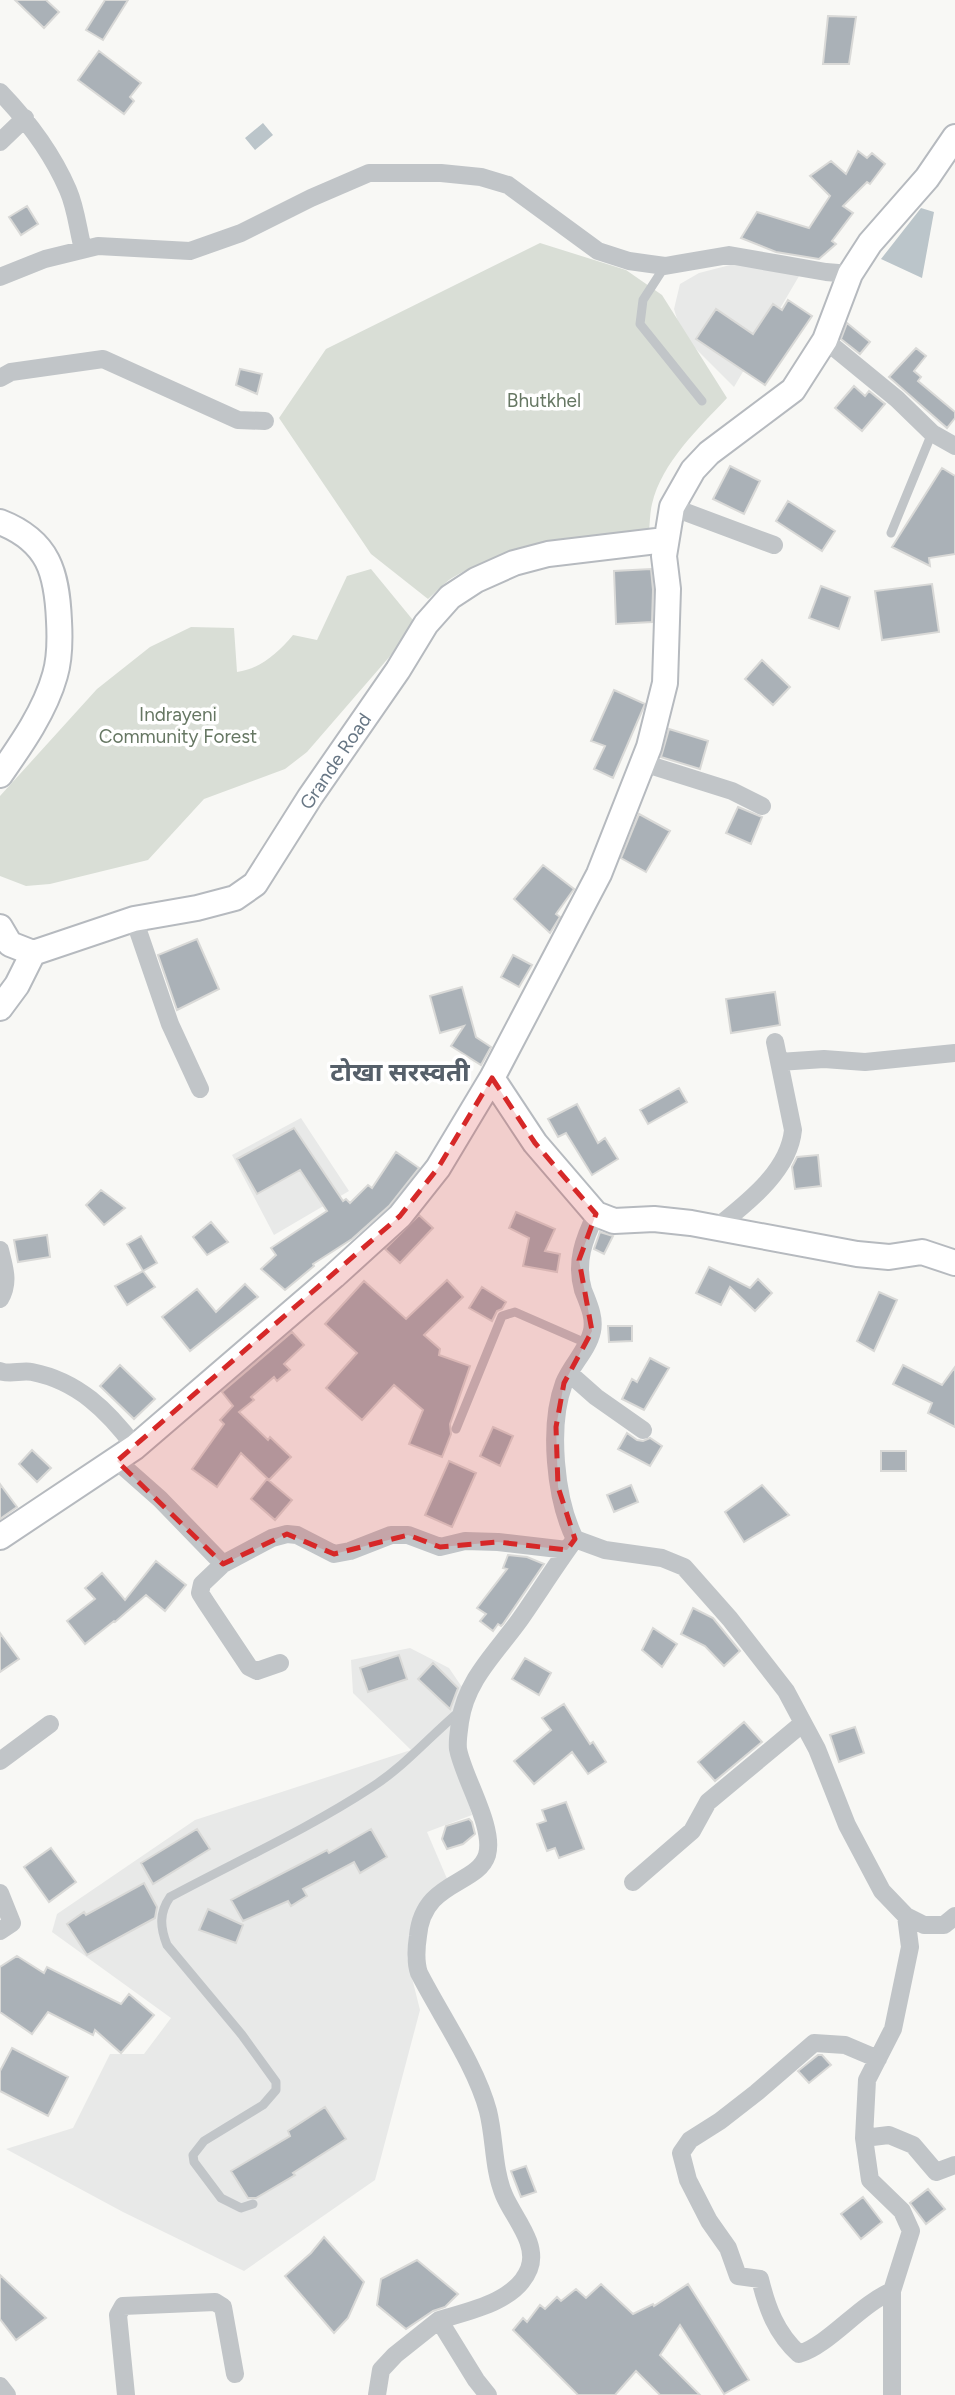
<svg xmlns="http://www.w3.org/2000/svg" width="955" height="2395" font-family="Figtree,'Noto Sans Devanagari',sans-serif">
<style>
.built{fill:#e8e9e8}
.green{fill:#d9ded6}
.water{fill:#bbc5ca}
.building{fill:#aab1b7;stroke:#d9d9d7;stroke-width:2}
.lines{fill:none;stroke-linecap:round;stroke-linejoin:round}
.secondary-casing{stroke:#b6babf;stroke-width:28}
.lane{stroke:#c1c5c8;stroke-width:9}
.street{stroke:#c1c5c8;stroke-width:18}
.secondary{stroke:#fff;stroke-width:24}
.marked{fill:#d62828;fill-opacity:0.2;stroke:#d62828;stroke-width:5;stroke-dasharray:14 9;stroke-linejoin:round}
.labels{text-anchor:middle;stroke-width:7;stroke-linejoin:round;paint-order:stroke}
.park-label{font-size:19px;fill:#667763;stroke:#fff}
.street-label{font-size:19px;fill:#687785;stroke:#fff}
.district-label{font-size:26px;font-weight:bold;fill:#56606a;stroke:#fff}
</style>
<rect width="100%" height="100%" fill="#f8f8f5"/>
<path class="built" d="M738,263L802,271L734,387L682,335L674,309L680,284L699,273Z
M301,1118L349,1191L274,1235L232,1155Z
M410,1648L449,1668L464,1690L452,1747L472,1815L427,1832L448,1881L414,1923L407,1958L420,2010L375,2180L244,2271L123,2212L6,2149L73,2128L110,2054H144L171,2018L52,1932L57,1914L195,1820L411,1750L353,1693L351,1660Z"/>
<path class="green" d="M540,243L626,270L662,295L727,398C699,428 662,462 652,504C650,512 650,522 649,531C582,537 511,542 452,578C444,583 436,592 428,599L371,554L279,418L326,349Z
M371,569L417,625L307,752L285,769L204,799L148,860L50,884L26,886L0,876V796L97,689L150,647L191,627L234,628L237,672C260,669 278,653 293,635L317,640L347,576Z"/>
<path class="water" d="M263,123L273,135L255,150L245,138Z
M921,208L934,212L922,278L881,259Z"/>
<path class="building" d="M15,0H46L59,12L44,28Z
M105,0H128L103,40L86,30Z
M828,16L856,17L849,64H823Z
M99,51L141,83L130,97L134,101L124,114L78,80Z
M858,151L867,158L872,153L885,164L870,184L867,182L843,206L853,213L832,241L836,244L819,259L776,252L741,238L757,212L809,228L830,196L810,176L831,161L846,174Z
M27,206L38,224L21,235L9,217Z
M788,300L812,316L765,385L696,339L716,309L753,334L773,304L782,310Z
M847,323L870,342L860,354L841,339Z
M916,348L926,356L914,371L921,377L918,381L955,412V418L947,428L889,377Z
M240,369L262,374L257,394L236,385Z
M854,386L865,396L869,391L885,404L862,431L835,408Z
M730,466L760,481L744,514L713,499Z
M942,468L955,476V554L929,558L930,566L892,547Z
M788,501L835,531L822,551L776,521Z
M651,569L653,590L652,622L616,624L614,571Z
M932,584L939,632L882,640L875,591Z
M821,586L850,597L839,629L809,618Z
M762,660L790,687L773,705L745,679Z
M614,690L645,704L613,778L594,769L605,746L591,741Z
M669,729L708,741L700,769L661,757Z
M738,807L762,817L751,844L726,833Z
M639,814L670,831L646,872L621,858Z
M543,865L574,889L556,914L560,917L550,933L514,899Z
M197,939L219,989L177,1010L158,955Z
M513,955L532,965L519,987L501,977Z
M462,987L476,1037L491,1047L481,1065L451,1046L464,1026L440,1033L430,996Z
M775,992L780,1025L731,1033L726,999Z
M679,1088L687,1102L648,1124L640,1110Z
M577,1104L598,1143L605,1138L618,1159L592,1175L566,1133L558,1137L548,1119Z
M294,1128L343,1201L346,1199L350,1203L368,1185L372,1188L396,1152L419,1168L389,1206L352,1239L313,1264L314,1266L285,1290L261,1269L276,1255L271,1248L327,1211L300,1170L257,1194L237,1159Z
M818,1155L821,1186L795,1189L792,1167L797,1157Z
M101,1190L125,1208L104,1225L86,1205Z
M516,1212L555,1229L545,1251L560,1254L557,1272L523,1266L529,1238L509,1228Z
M419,1215L433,1228L400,1263L385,1249Z
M211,1222L228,1242L207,1255L193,1237Z
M600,1232L613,1236L604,1254L594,1249Z
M47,1235L50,1257L18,1262L14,1240Z
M141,1236L157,1263L143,1271L127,1244Z
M709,1267L750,1288L758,1279L772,1293L755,1311L730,1287L721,1305L696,1293Z
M143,1271L155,1287L127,1305L115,1286Z
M447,1280L463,1297L424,1335L440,1349L439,1355L470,1366L450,1424L451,1434L442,1457L409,1444L423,1410L394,1385L362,1420L326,1388L357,1353L325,1324L364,1281L406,1319Z
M245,1284L258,1297L190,1351L162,1317L197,1289L216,1312Z
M482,1287L506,1302L502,1309L497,1311L492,1321L469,1308Z
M879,1292L897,1300L874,1351L857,1341Z
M608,1326H632V1341L609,1342Z
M292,1332L304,1345L284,1364L290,1370L277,1381L274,1377L251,1397L254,1400L239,1412L268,1440L270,1437L291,1457L269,1480L241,1453L217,1487L192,1469L224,1424L220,1420L233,1406L222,1392Z
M650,1358L669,1368L644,1410L622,1399L632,1379L637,1382Z
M120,1365L155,1399L134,1419L100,1386Z
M903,1365L942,1385L955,1367V1427L928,1413L932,1403L893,1384Z
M493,1427L513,1436L500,1466L480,1456Z
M627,1433L637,1440L643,1441L650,1438L662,1446L650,1466L618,1449Z
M32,1450L51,1468L37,1482L19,1464Z
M881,1451H906V1471H881Z
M449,1461L476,1473L452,1527L425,1515Z
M267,1479L292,1500L275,1520L251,1499Z
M0,1484L17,1507L0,1519Z
M631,1485L638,1502L614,1512L607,1495Z
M762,1485L789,1515L744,1542L725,1512Z
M508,1555L527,1557L544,1564L503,1624L501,1626L498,1624L493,1631L480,1621L486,1614L477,1608L507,1569L503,1568Z
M156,1561L186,1585L165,1611L146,1595L115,1622L114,1621L85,1644L67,1621L95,1599L85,1588L102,1573L125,1600Z
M693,1608L713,1618L740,1651L724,1666L705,1646L681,1634Z
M653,1628L677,1644L662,1667L642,1650Z
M0,1633L19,1659L0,1672Z
M399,1655L407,1679L368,1692L360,1668Z
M525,1658L551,1673L539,1695L512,1679Z
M433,1663L458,1688L450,1709L418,1679Z
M564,1704L590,1744L593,1742L606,1762L588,1774L572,1752L534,1784L514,1761L551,1730L542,1718Z
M744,1722L762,1742L715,1781L698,1762Z
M855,1727L864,1753L839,1762L830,1735Z
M566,1802L584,1849L559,1858L555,1848L547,1851L537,1824L546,1821L542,1810Z
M469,1819L472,1822L475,1834L463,1844L447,1849L442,1839L446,1826Z
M197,1829L210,1849L153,1884L141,1863Z
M371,1829L387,1857L360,1873L354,1862L303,1889L307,1896L291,1906L288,1901L243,1921L231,1900L327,1850L329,1853Z
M51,1848L76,1882L49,1902L24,1867Z
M144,1883L157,1907L155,1918L87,1955L67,1924L84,1912L86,1915Z
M208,1909L243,1925L236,1943L199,1930Z
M17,1956L44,1973L47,1967L121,2004L129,1994L154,2015L121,2053L95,2030L93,2035L48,2012L32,2034L0,2012V1967Z
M12,2048L68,2077L48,2116L0,2091V2071Z
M818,2055H822L831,2065L809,2083L798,2071Z
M325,2107L346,2139L293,2173L295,2175L256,2198H248L231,2171L290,2136L288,2131Z
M526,2166L536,2192L521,2197L511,2171Z
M928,2189L945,2209L926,2224L910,2203Z
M863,2197L882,2222L861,2239L841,2214Z
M324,2237L364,2282L348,2318L334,2333L285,2276L311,2253Z
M417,2260L458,2294L445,2307L433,2311L406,2329L377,2305L381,2279Z
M0,2275L46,2318L16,2340L0,2319Z
M601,2284L633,2314L653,2304L654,2306L688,2284L749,2380L724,2394L680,2325L660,2355L700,2395H660L636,2371L615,2395H578L513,2330L523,2318L527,2322L540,2305L545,2309L557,2297L561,2301L576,2289L586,2298Z"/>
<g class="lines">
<g class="secondary-casing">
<path id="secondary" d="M0,522C49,541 57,573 59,621C60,639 60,658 55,675C45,711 21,745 0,775
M0,927L10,944L33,953L134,919L197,908L235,898L255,884L310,797L398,670L426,624L450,597L476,580L514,563L548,554L665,540
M0,1008L17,985L33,953
M492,1078L535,1143L596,1214L614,1221L654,1219L691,1223L857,1254L889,1257L922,1252L955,1263
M0,1537L135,1447L334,1276L400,1216L438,1168L492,1078L599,874L649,747L665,683L668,589L664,556L672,507L693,470L709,453L793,390L825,340L850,274L870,243L927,178L955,137"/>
</g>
<path class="lane" d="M665,266L643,300L640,324L702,401
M891,533L932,433
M456,1429L502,1316L515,1312L586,1343
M253,2204L241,2208L221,2198L194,2162L193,2155L204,2141L263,2105L276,2090V2082L242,2035L167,1945C160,1927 159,1913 170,1897C237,1861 308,1829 372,1787C405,1766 430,1736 460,1711"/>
<path class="street" d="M0,92C28,121 52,153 68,190C76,208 78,230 83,249
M0,142L25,118
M0,277L45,259L98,246L190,251L241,233L311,198L369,173H441L481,177L508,185L598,251L629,261L665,266L729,255L826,272L850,274
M825,340L897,399L932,433L955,446
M0,378L11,372L103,359L238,420L265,421
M672,507L774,545
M643,763L732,791L762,806
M134,919L170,1024L200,1089
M779,1062L824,1059L865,1062L955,1053
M596,1214C584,1239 575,1262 583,1290C588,1303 595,1317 592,1331C588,1350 571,1365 564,1383C548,1426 555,1499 575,1539L605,1550L662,1558L684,1567L730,1619L786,1691L817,1749L847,1825L882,1891L906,1916L924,1925H944L955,1916
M717,1227C748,1202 789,1171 793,1130L775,1042
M0,1250C4,1267 10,1282 0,1299
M0,1371C10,1375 21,1370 32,1372C78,1381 108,1411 135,1447
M570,1374L596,1397L643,1430
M117,1461L160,1499L223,1564L272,1538L287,1534L297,1535L334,1554L350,1551L391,1535H408L440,1547L465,1541L498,1542L567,1550
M223,1564L202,1584L200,1593L205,1601L249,1667L257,1671L280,1663
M0,1761L50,1724
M633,1882L692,1831L708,1802L803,1723
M0,1893L12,1923L0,1931
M878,2059L845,2045L814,2043L756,2093L720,2121L690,2140L681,2153L688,2180L709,2221L728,2248L738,2276L760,2279C767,2308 776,2333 799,2354C829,2345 859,2305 892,2291
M864,2138L889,2135L913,2145L936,2172L955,2165
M0,2386L7,2395
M126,2395L118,2315L123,2306L215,2302L223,2307L235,2374
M377,2395L381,2370L395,2355L439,2320
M488,2395L476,2380L439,2320C469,2311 516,2302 529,2269C539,2244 513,2217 504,2195C493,2169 495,2139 488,2111C476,2066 441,2016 419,1973C415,1961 416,1949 418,1936C423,1880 477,1886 487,1855C495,1827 463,1777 458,1749C457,1740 459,1731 460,1722C466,1679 497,1652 521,1618C539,1592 556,1565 575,1539
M892,2395V2291L911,2231L902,2211L870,2180L864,2138L867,2080L893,2029L910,1947L906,1916"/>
<use href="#secondary" class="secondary"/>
</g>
<path class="marked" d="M492,1078L535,1143L596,1214L579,1260L592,1331L564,1383L556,1427L558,1487L575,1539L567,1550L498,1542L440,1547L408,1535L334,1554L287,1534L223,1564L117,1461L400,1216L438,1168Z"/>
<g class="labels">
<g class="park-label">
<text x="544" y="407">Bhutkhel</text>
<text x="178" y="721">Indrayeni<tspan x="178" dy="22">Community Forest</tspan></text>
</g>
<g class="street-label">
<text transform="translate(335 761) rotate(-56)" y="7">Grande Road</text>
</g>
<g class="district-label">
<text x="400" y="1081">टोखा सरस्वती</text>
</g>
</g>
</svg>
